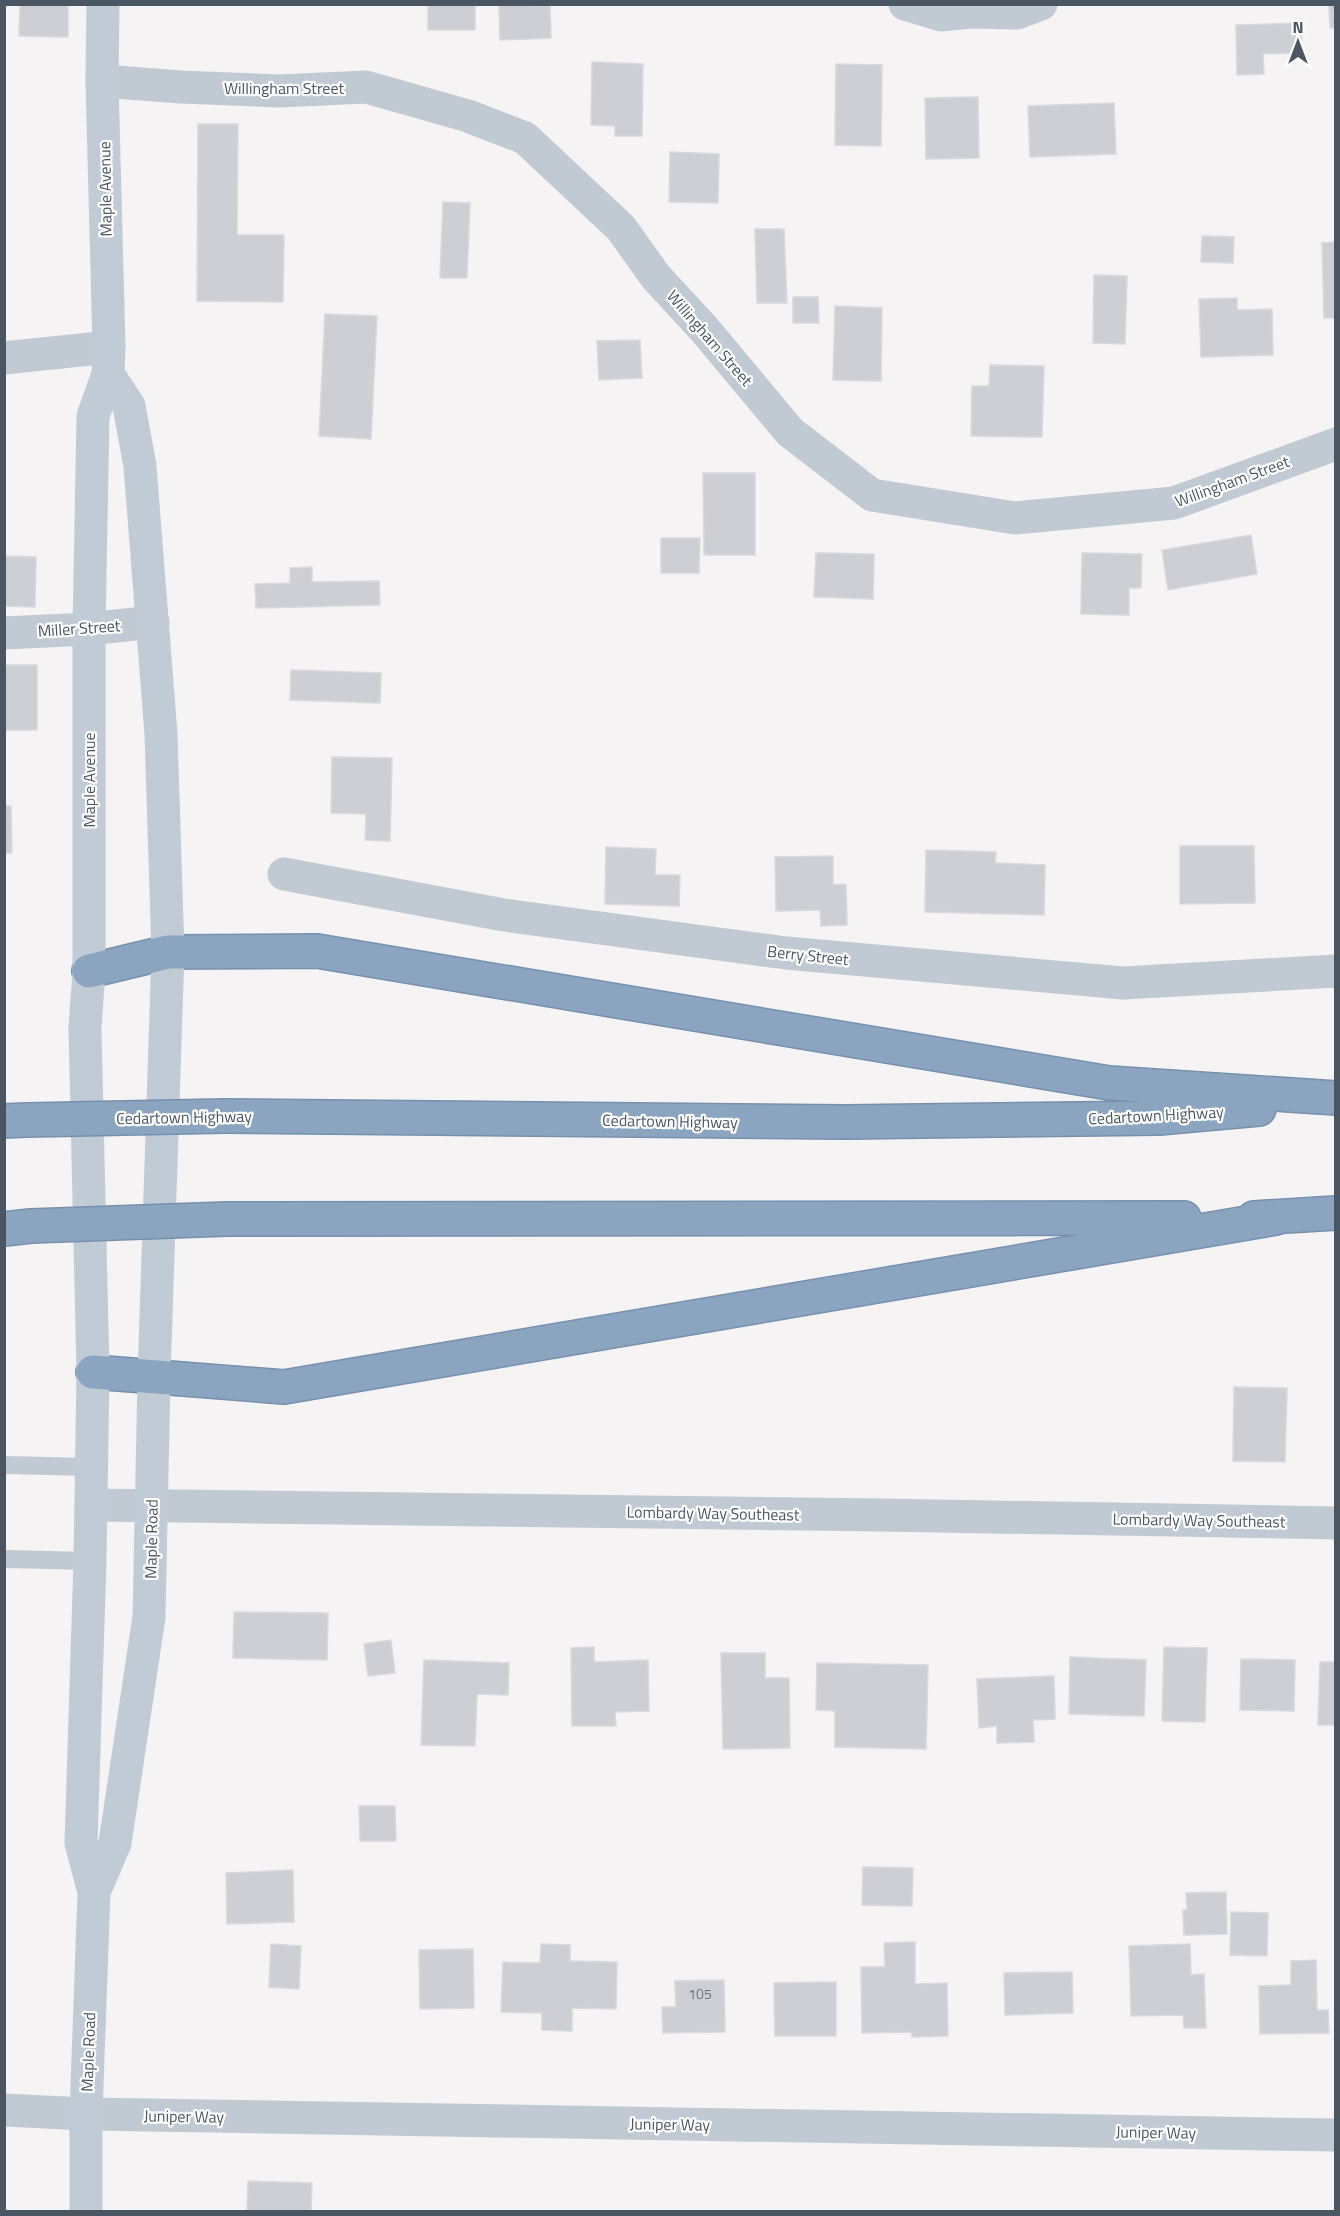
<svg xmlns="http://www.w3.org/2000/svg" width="1340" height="2216" font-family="'Titillium Web',sans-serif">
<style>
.building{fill:#cdcfd5;stroke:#d7d9de;stroke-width:1.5}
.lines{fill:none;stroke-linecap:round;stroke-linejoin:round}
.highway-casing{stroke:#7690ad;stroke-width:36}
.lane{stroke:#c1cad2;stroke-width:18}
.street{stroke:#c1cad2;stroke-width:33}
.secondary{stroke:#c1cbd6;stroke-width:33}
.highway{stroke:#8ba5c1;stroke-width:33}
.highway-bridge-casing{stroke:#7690ad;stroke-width:36;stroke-linecap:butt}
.highway-bridge{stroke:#8ba5c1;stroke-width:33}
.labels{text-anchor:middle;stroke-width:4.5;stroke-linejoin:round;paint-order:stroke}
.number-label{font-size:14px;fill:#6b747e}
.street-label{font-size:16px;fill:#4a5661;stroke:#fff}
</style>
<rect width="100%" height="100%" fill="#f5f3f3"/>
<path class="building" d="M20,4H68V37L19,36Z
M428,4H475V30H428Z
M499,4L550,6L551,38L500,40Z
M1329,4H1336V28H1330Z
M1301,23L1302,53L1263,54L1264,74L1237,75L1236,25Z
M592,62L643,64L642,136H615V126L591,125Z
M836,64L882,65L881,146L835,145Z
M978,97L979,158L926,159L925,98Z
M1114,103L1116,154L1030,157L1028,106Z
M198,124H238L237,235H284L283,302L197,301Z
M670,152L719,154L718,203L669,202Z
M443,202L470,203L467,278H440Z
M755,229H784L787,303H757Z
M1202,236L1234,237L1233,263L1201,262Z
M1336,242V318H1324L1322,243Z
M1094,275L1127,276L1125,344L1093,343Z
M793,297H818L819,323H793Z
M1237,298V310L1272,309L1273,355L1201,357L1199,299Z
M835,306L882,308L881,381L833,380Z
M325,314L377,316L371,439L319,436Z
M640,340L642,378L599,380L597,341Z
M990,365L1044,366L1042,437L971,436L972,386H989Z
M703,473H755V555H704Z
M1251,535L1257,574L1168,590L1162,550Z
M661,538H700L699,573H661Z
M816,553L874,554L873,599L814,597Z
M1082,553L1142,554L1141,588H1129V615L1081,614Z
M4,556L36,557L35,607L4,606Z
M312,567V582L379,581L380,605L256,608L255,584L290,583V568Z
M4,665H37V730H4Z
M291,670L381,673L380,703L290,700Z
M332,757L392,758L390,841L365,840L366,814L331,813Z
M4,806H11L12,853H4Z
M1180,846H1254L1255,903L1180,904Z
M606,847L656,849L655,875H680L679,906L605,904Z
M926,850L996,852L995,863L1045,865L1044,915L925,912Z
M833,856V885L846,884L847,925L821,926L820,910L776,911L775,857Z
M1234,1387L1287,1388L1285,1462L1233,1461Z
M234,1612L328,1613L327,1660L233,1658Z
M391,1640L395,1673L368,1676L364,1644Z
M594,1647V1662L648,1660L649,1711L615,1712L616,1726H572L571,1648Z
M1164,1647L1207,1648L1205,1722L1162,1721Z
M721,1653H765V1678H789L790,1748L723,1749Z
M1070,1657L1146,1660L1144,1716L1069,1714Z
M1241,1659L1295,1660L1294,1711L1240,1710Z
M424,1660L509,1663L508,1695L477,1694L475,1746L421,1745Z
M1320,1662H1336V1725H1318Z
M817,1663L928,1665L926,1749L835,1747V1711L816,1710Z
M1054,1676L1055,1719L1033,1720L1034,1742L997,1743V1726L979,1728L977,1679Z
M359,1806H395L396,1841H360Z
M863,1867L913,1868L912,1906L862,1905Z
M293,1870L294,1922L227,1924L226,1873Z
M1226,1892L1227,1934L1184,1935L1183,1910H1187L1186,1893Z
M1231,1912L1268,1913L1267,1956L1230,1955Z
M915,1942V1984L947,1983L948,2036L912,2037V2032L862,2033L861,1967H885L884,1943Z
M271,1944L301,1946L299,1989L269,1987Z
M541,1944L570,1945V1961L617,1962L616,2009L572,2008V2031L542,2030V2013L501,2012L503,1962L540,1963Z
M1190,1944L1191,1975L1204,1974L1206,2028H1184L1183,2015L1131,2016L1129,1946Z
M473,1949L474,2008L420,2009L419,1950Z
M1316,1960L1317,2010H1328L1329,2033L1260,2034L1259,1986L1291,1985V1961Z
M1072,1972L1073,2013L1005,2015L1004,1973Z
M724,1980L725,2032L663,2033L662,2007H676L675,1981Z
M836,1982V2036H775L774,1983Z
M248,2181L312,2183L311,2212H247Z"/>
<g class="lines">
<g class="highway-casing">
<path id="highway" d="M89,971L168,952L317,951L1109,1083L1336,1098
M224,1116L846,1122L1159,1118L1259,1109
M4,1121L26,1120
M1254,1218L1336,1213
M227,1219L1184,1218
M4,1229L31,1226
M93,1372L284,1387L1276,1218"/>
</g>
<path class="lane" d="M4,1465L90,1467
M4,1559L90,1561"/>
<path class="street" d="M905,4L941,15L970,12L1017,13L1041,4
M102,81L181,87L278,91L366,87L468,116L525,138L621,228L656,277L704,329L790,432L872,495L1015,518L1174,503L1336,444
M4,358L109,347
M4,633L89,629L153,622
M284,874L504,915L786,953L1123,983L1336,971
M91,1505L882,1515L1336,1523
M4,2110L86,2114L1336,2135"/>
<path class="secondary" d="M94,1892L115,1843L149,1617L154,1377L168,952L161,734L140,466L129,406L108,374
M86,2212V2114L94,1892L81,1843L90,1561L93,1372L85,1028L89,971V629L93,416L108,374L109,347L102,81L103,4"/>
<use href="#highway" class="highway"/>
<g class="highway-bridge-casing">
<path id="highway-bridge" d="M26,1120L224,1116
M31,1226L227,1219"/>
</g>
<use href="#highway-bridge" class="highway-bridge"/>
</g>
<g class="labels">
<g class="number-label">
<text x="700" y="1999">105</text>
</g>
<g class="street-label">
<text x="284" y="94">Willingham Street</text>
<text transform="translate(105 189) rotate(-91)" y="6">Maple Avenue</text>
<text transform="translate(710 338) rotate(49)" y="6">Willingham Street</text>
<text transform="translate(1232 481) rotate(-20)" y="6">Willingham Street</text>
<text transform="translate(79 628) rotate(-4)" y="6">Miller Street</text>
<text transform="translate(89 780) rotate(-90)" y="6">Maple Avenue</text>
<text transform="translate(808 955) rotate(6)" y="6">Berry Street</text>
<text transform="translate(1156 1115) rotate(-3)" y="6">Cedartown Highway</text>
<text transform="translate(184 1117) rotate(-1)" y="6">Cedartown Highway</text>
<text transform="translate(670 1121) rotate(1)" y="6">Cedartown Highway</text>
<text transform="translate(713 1513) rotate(1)" y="6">Lombardy Way Southeast</text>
<text transform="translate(1199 1520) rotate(1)" y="6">Lombardy Way Southeast</text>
<text transform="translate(151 1539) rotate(-89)" y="6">Maple Road</text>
<text transform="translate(88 2052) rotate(-88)" y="6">Maple Road</text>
<text transform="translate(184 2116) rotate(1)" y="6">Juniper Way</text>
<text transform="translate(670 2124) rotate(1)" y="6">Juniper Way</text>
<text transform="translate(1156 2132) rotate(1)" y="6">Juniper Way</text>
</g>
</g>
<rect width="1340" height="2216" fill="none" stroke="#4a5661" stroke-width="12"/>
<g transform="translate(1298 42)" stroke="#ffffff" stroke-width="4.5" paint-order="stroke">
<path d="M0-4.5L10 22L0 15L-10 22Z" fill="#4a5661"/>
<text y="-9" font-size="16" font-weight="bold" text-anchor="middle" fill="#4a5661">N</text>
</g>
</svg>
